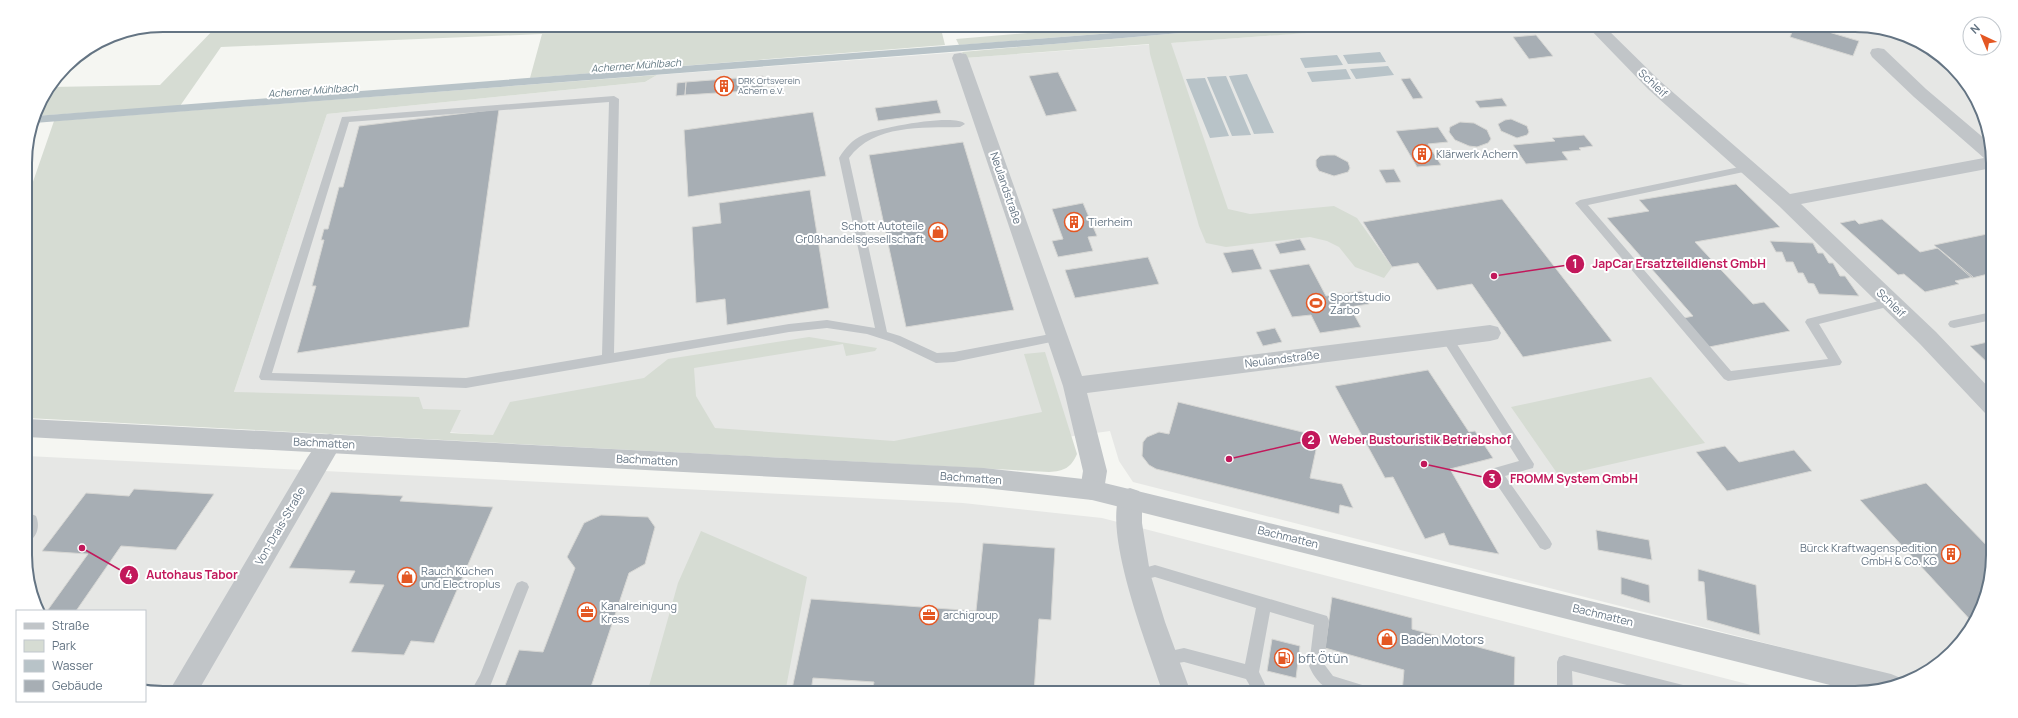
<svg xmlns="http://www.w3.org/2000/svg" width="2018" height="718" font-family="Manrope,sans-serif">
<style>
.built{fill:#e6e7e5}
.green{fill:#d6dcd3}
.water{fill:#b8c3c8}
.building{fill:#a7aeb4;stroke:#d7d7d4}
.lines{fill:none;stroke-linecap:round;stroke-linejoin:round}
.service{fill:#c1c5c8;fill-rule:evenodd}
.minor{fill:#c1c5c8;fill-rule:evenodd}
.tertiary{fill:#c1c5c8;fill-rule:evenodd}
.labels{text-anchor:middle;stroke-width:4;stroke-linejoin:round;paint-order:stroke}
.far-poi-label{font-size:9px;fill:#647483;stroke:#fff;text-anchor:start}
.far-water-label{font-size:10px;font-style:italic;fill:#5f7680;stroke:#fff}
.street-label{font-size:11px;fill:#647483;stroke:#fff}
.poi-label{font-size:11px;fill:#647483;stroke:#fff;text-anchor:start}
.near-poi-label{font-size:13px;fill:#647483;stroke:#fff;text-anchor:start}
.rim{fill:none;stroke:#647483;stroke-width:2}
.leader{fill:none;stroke:#c2185b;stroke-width:1.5}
.callout-dot{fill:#c2185b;stroke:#fff;stroke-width:1.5}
.mark-label{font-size:12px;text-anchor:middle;font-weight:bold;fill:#fff}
.callout-label{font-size:12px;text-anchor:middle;font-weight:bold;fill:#c2185b;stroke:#fff;stroke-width:4;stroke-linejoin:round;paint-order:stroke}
</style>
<rect width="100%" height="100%" fill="#f5f6f2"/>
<path class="built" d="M1414,25H1568L1577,30L1585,31L1587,28L1603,25H1855L1899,32L1959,72L1982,110L1992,145L1993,555L1986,599L1970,632L1939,665L1911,680L1133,482L1119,461L1110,431L887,462L445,432L234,392L327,114L645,82L657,75L962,52L965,58Z
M27,456L963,503L1102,518L1782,693H163L145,690V611H42L28,582Z"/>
<path class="green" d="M218,25H548L550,28L597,25H940L945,45L530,78L542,34L221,47L180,106L35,116L39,102L51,87L160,85Z
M1120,25H1216L959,45L956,39Z
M1272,25H1414L1171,43L1228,209L1250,214L1334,206L1357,218L1392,267L1384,278L1355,267L1339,247L1327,241L1310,237L1226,247L1206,243L1199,226L1150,54L1149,44L965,58L962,52Z
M657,75L645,82L327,114L234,392L419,397L423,409L461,410L450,433L493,435L510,402L644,378L668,359L809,337L877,348L875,351L846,356L843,344L694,368L696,396L715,428L894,441L1042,412L1024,354L1045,352L1077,454C1071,468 1064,471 1049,472L27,418L26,202L54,121Z
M1651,377L1705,443L1559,476L1511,407Z
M701,531L807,577L785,693H647L678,583Z"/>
<path class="water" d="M1216,25H1272L1054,44L34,123L35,116Z
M1380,52L1386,62L1348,64L1343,55Z
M1337,55L1343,65L1305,68L1300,58Z
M1388,66L1394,75L1356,79L1350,69Z
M1346,69L1351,79L1312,82L1307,72Z
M1247,74L1274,133L1254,134L1229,76Z
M1226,76L1251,135L1232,136L1207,77Z
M1205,78L1229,136L1210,138L1186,79Z"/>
<path class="building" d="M1795,25H1805L1859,41L1853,56L1790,37Z
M1536,35L1553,56L1529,59L1513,37Z
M1058,72L1077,111L1046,116L1029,76Z
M763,76V90L685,95L686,82Z
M1410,78L1423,98L1413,99L1401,79Z
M686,82L685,95L676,96L677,83Z
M1502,98L1507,106L1480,108L1475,101Z
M937,100L941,113L878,121L875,108Z
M499,109L469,327L297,353L316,286H312L324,240H321L324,229H328L339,187H343L359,126Z
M813,112L826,176L688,197L684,130Z
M1511,119L1527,126L1529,132L1527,135L1517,138L1501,131L1498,124L1505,120Z
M1460,122L1474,123L1487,130L1491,139L1488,143L1477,147L1469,146L1455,140L1449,132L1450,127Z
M1438,127L1448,142L1428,144L1441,165L1417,167L1396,131Z
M1584,135L1593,146L1579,148L1581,150L1562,152L1568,160L1526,164L1513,145L1555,141L1552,138Z
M963,142L1014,310L906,327L869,155Z
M1327,155H1335L1348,162L1350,168L1348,172L1334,176L1319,171L1316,166V160L1320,156Z
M1394,169L1401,182L1386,183L1379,170Z
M1736,184L1780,227L1695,242L1753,304L1764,302L1790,331L1709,347L1684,318L1693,316L1607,218L1649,211L1639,200Z
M810,190L829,308L727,325L725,299L696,303L692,227L721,223L719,203Z
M1502,199L1612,341L1523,357L1472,284L1437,290L1418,263L1392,267L1363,222Z
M1083,203L1097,236L1088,237L1093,251L1058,257L1052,241L1063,239L1052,209Z
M1882,219L1920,252L1938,248L1973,277L1955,281L1959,284L1925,292L1904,274L1898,275L1840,223L1855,220L1859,224Z
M1992,233V273L1972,278L1934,245Z
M1300,239L1306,250L1280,254L1275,244Z
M1770,241L1813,243L1818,253H1823L1829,263H1833L1840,276H1845L1859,296L1819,294L1814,284L1808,283L1803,273H1798L1793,262H1786L1782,252H1776Z
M1253,249L1262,269L1232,273L1223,253Z
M1148,257L1159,284L1075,298L1065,270Z
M1309,264L1326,296L1361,291L1369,304L1350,307L1361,327L1320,333L1311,315L1292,317L1269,270Z
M1275,328L1282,342L1263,346L1256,332Z
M1992,341V367L1970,346Z
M1428,370L1469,432L1475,431L1493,458L1450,469L1499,554L1449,545L1444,533L1425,539L1393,477L1385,478L1335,386Z
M1178,402L1319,436L1310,478L1342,484L1353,508L1340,505L1339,514L1156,469L1149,465L1142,456L1143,442L1147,437L1159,432L1169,434Z
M1725,446L1739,462L1794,450L1812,471L1727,491L1696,452Z
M1926,483L1993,552L1986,599L1974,624L1860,500Z
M134,489L214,494L176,550L121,546L76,611H47L88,554L42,551L86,493L129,496Z
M331,492L403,496L400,501L493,507L434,643L411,641L404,655L351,652L384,585L349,583L355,571L289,568Z
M601,515L648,517L655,527L645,564L629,573L589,693H502L519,650L543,652L575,568L567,557L584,523Z
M1596,530L1649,540L1652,560L1598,550Z
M983,543L1055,548L1051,620L1039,619L1034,693H872L874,682L813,678L811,691L792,689L811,599L976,611Z
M1698,569L1756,585L1760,635L1707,620L1704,582L1698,581Z
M1621,577L1649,585L1650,603L1621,594Z
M1332,597L1412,618V629L1515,657L1514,693H1402L1404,670L1325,648Z
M1272,639L1300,646L1296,678L1267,671Z"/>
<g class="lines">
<path class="service" d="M614,96L619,99L614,353L789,324L827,320L875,328L839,158C845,148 852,140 863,135C877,128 956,113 965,124L960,127C922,128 874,124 849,158L887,332L900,336L937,353L954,352L1056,333L1060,334L1062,337L1060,340L1056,341L954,362L936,363L892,342L867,334L827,328L789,332L466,388L261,380L259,377L342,117ZM609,102L602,355L466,378L272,373L349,122Z
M1749,165L1754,168L1753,170L1588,205L1731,371L1828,359L1805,322L1807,319L1891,298L1895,299L1897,302L1895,305L1819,324L1842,362L1840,365L1728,381L1724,379L1575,203L1580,200Z
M1992,312V320L1954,328L1950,327L1948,324L1950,321L1954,320Z
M1447,334L1451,335L1534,464L1533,468L1505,476L1550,540L1552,544L1550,548L1545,550L1540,548L1489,473L1491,469L1519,461L1443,341L1441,338L1443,335Z
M27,512L36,516C40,525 38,538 27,542Z
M1155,565L1327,616L1329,621L1324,664L1333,676L1372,688L1374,693C1345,693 1323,698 1309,666L1314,625L1270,612L1259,672L1269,693H1254L1246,679L1184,662L1166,665L1161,663L1159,658L1161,653L1184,648L1245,664L1256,608L1155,577L1138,581L1133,579L1131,575L1133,571Z
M522,581L527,583L529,587L491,684L486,693H470L480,675L515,587L517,583Z
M1564,655L1687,686L1692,688L1694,693H1658L1572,671L1573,693H1557V662L1559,657Z"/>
<path class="minor" d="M1586,25H1603L1660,81L1790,194L1984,158L1914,97L1872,57L1870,53L1872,49L1878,48L1884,49L1926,89L1992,145V168L1801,204L1936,332L1993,392V416L1985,413L1920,344L1779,206L1648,89Z
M960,53L966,54L968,58L1082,376L1490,325L1498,327L1501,333L1498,339L1490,341L1087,393L1107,471L1104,490L1101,497L1092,500L1083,497L1080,490L1083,471L1063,386L952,58L954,54Z
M330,434L338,436L342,443L197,693H168L307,458L322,436Z
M1130,488L1139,491L1142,498V523L1150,573L1165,622L1191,693H1163C1149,650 1101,531 1121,491Z"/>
<path class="tertiary" d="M27,419L984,468L1092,480L1891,674L1901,678L1903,684L1862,693L1092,500L984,488L27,437Z"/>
</g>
<defs>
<g id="building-ring" transform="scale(1)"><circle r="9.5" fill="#fff" stroke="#e45723" stroke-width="1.5"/><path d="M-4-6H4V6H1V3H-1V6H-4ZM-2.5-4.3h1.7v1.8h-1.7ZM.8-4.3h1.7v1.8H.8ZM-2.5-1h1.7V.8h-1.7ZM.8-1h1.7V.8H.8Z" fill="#e45723"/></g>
<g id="shop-ring" transform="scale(1)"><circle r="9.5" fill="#fff" stroke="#e45723" stroke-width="1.5"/><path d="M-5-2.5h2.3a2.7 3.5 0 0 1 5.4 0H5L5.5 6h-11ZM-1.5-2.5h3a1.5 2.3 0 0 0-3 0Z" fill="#e45723"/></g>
<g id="stadium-ring" transform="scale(1)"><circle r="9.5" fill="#fff" stroke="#e45723" stroke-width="1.5"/><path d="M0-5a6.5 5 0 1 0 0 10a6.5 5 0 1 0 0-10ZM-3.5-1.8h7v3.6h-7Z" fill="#e45723"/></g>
<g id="office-ring" transform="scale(1)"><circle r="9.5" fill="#fff" stroke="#e45723" stroke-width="1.5"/><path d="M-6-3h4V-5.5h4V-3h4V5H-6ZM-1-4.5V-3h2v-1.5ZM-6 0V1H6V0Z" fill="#e45723"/></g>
<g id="fuel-ring" transform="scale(1)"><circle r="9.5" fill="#fff" stroke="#e45723" stroke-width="1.5"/><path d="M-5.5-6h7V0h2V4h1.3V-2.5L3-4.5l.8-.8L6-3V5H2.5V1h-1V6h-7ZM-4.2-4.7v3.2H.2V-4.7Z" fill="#e45723"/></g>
</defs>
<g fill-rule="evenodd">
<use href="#building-ring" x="724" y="86"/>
<use href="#building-ring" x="1422" y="154"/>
<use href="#building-ring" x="1074" y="222"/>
<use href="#shop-ring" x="938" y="232"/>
<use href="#stadium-ring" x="1316" y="303"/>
<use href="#building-ring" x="1951" y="554"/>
<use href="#shop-ring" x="407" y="577"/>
<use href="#office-ring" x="587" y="612"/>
<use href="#office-ring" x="929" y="615"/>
<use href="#shop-ring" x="1387" y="639"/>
<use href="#fuel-ring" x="1284" y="658"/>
</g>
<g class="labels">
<g class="far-poi-label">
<text x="738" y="84">DRK Ortsverein<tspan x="738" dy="10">Achern e.V.</tspan></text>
</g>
<g class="far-water-label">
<text transform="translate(636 65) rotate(-4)" y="4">Acherner Mühlbach</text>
<text transform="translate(313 90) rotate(-4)" y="4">Acherner Mühlbach</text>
</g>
<g class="street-label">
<text transform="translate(1653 83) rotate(43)" y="4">Schleif</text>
<text transform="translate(1006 188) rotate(71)" y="4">Neulandstraße</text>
<text transform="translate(1891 303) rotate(44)" y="4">Schleif</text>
<text transform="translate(1282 359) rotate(-7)" y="4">Neulandstraße</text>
<text transform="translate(324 443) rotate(3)" y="4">Bachmatten</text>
<text transform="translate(647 460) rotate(3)" y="4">Bachmatten</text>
<text transform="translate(971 478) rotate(4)" y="4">Bachmatten</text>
<text transform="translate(280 526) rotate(-60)" y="4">Von-Drais-Straße</text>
<text transform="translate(1288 537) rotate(14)" y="4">Bachmatten</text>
<text transform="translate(1603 615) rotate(14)" y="4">Bachmatten</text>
</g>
<g class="poi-label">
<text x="1436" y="158">Klärwerk Achern</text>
<text x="1088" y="226">Tierheim</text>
<text x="924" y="230" text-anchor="end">Schott Autoteile<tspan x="924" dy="13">Gr0ßhandelsgesellschaft</tspan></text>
<text x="1330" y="301">Sportstudio<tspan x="1330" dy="13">Zarbo</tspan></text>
<text x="1937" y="552" text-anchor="end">Bürck Kraftwagenspedition<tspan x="1937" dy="13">GmbH &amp; Co. KG</tspan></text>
<text x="421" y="575">Rauch Küchen<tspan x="421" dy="13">und Electroplus</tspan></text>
<text x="601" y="610">Kanalreinigung<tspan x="601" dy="13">Kress</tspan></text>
<text x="943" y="619">archigroup</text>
</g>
<g class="near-poi-label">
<text x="1401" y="644">Baden Motors</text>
<text x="1298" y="663">bft Ötün</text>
</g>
</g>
<path d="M0 0H2018V718H0ZM163 32H1855A131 131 0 0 1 1986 163V555A131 131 0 0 1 1855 686H163A131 131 0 0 1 32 555V163A131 131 0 0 1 163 32Z" fill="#fff" fill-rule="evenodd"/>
<path class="rim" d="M163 32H1855A131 131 0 0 1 1986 163V555A131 131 0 0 1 1855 686H163A131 131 0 0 1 32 555V163A131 131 0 0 1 163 32Z"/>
<path class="leader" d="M1494 276L1575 264M1229 459L1311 440M1424 464L1492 479M82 548L129 575"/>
<g class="callout-dot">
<circle cx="1494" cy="276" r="4"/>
<circle cx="1229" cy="459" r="4"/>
<circle cx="1424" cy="464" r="4"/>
<circle cx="82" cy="548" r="4"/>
<circle cx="1575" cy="264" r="10"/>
<circle cx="1311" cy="440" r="10"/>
<circle cx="1492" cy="479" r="10"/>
<circle cx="129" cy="575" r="10"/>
</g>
<g class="mark-label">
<text x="1575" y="268">1</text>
<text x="1311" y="444">2</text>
<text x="1492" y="483">3</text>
<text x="129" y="579">4</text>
</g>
<g class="callout-label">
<text x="1679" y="268">JapCar Ersatzteildienst GmbH</text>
<text x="1420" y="444">Weber Bustouristik Betriebshof</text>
<text x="1574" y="483">FROMM System GmbH</text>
<text x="192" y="579">Autohaus Tabor</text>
</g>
<rect x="16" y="610" width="130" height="92" fill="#ffffff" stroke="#c1c7cd"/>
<rect x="24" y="623" width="20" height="6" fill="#c1c5c8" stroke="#c1c7cd"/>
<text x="52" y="630" font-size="12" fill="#647483">Straße</text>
<rect x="24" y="640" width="20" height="12" fill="#d6dcd3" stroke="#c1c7cd"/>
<text x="52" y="650" font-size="12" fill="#647483">Park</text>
<rect x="24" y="660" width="20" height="12" fill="#b8c3c8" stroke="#c1c7cd"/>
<text x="52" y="670" font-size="12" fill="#647483">Wasser</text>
<rect x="24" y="680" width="20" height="12" fill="#a7aeb4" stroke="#c1c7cd"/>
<text x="52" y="690" font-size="12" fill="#647483">Gebäude</text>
<g transform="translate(1982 36) rotate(316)"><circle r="19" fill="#ffffff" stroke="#c1c7cd"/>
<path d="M0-3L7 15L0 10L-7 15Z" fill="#e45723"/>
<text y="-6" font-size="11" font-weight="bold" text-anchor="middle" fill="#647483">N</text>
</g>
</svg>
